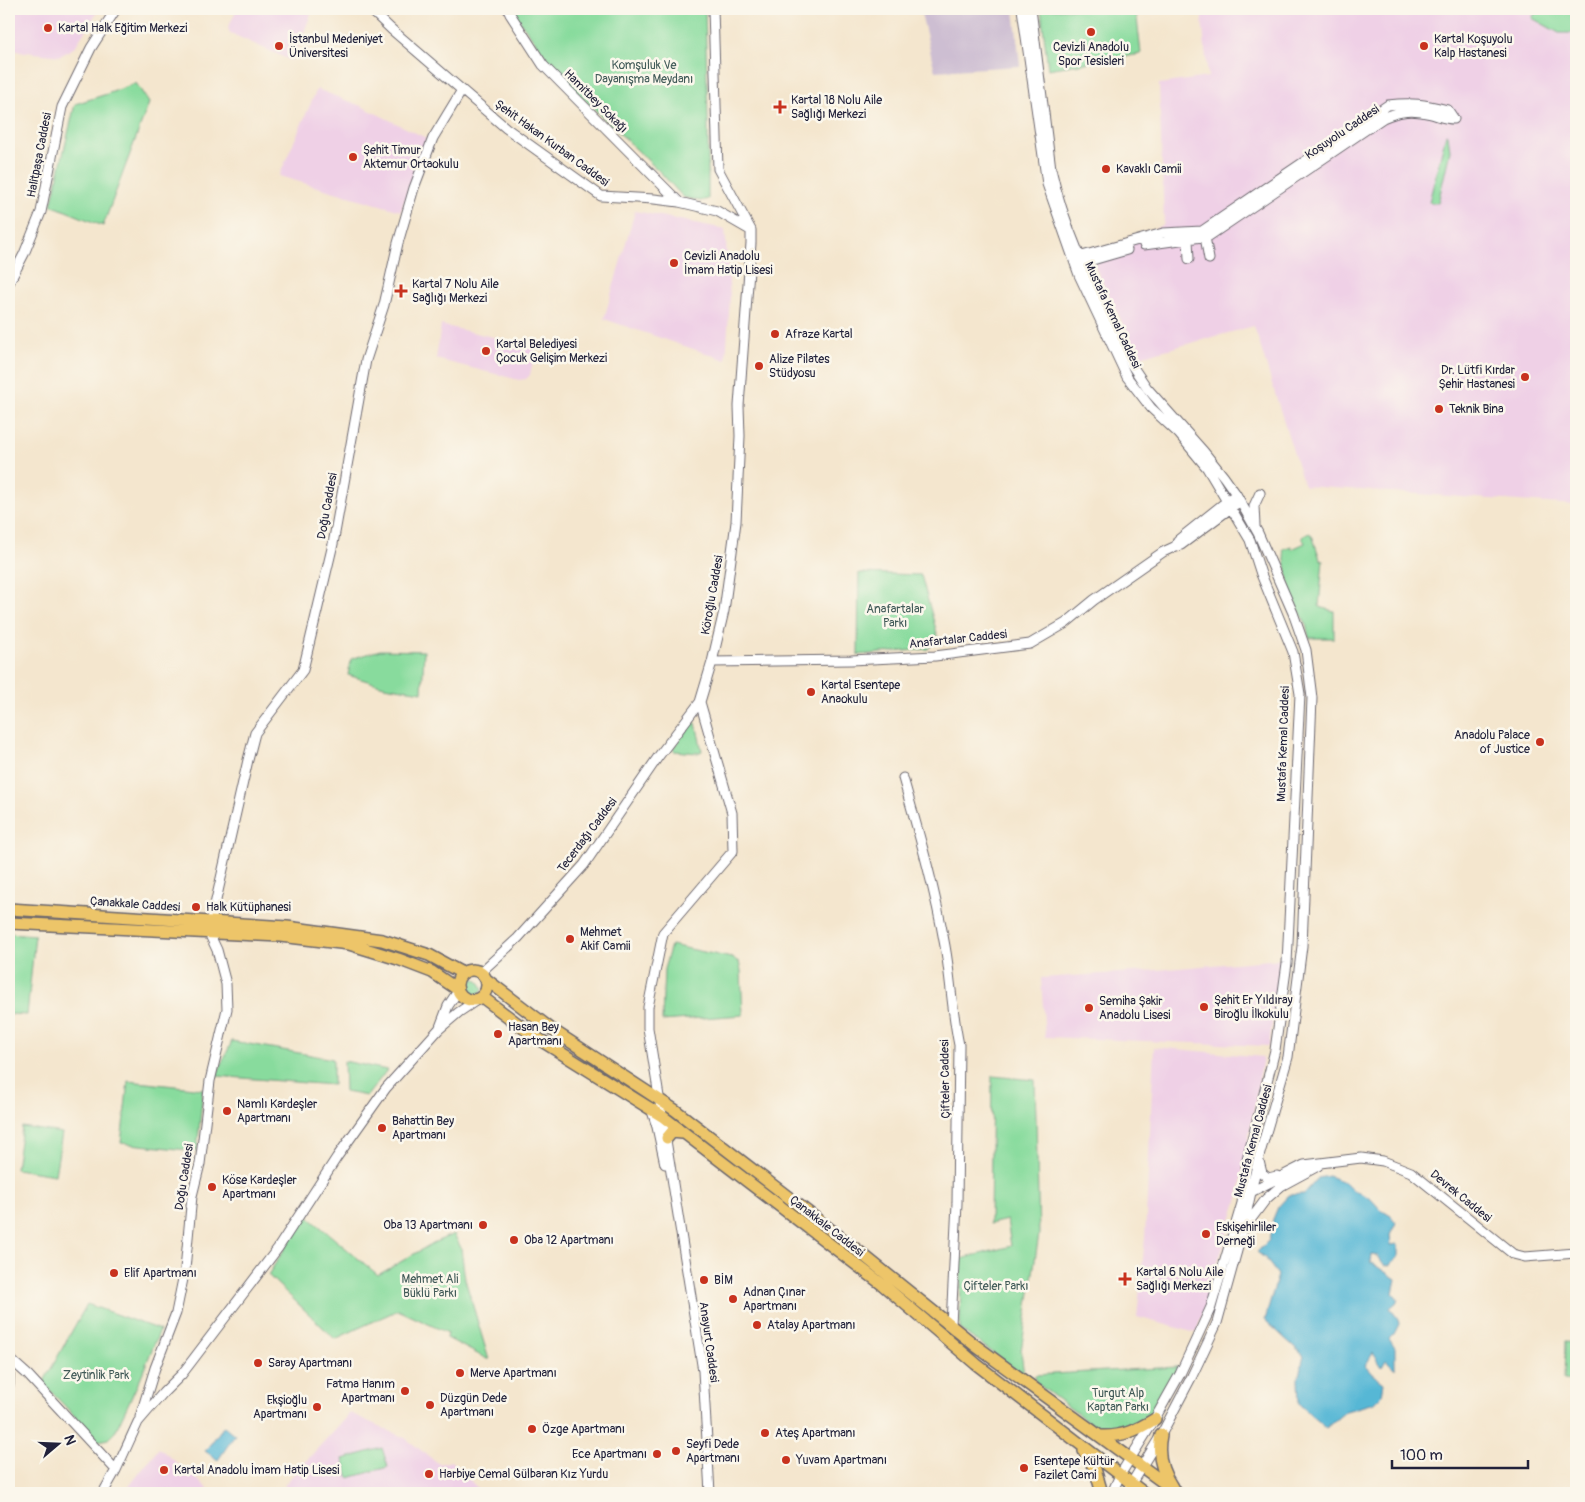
<svg xmlns="http://www.w3.org/2000/svg" width="1585" height="1502" font-family="Pangolin,sans-serif">
<style>
.built{fill:#efd0e6}
.industrial{fill:#cdbed2}
.green{fill:#88db9d;stroke:#557e6c}
.water{fill:#56b7d5;stroke:#3c6c88}
.lines{fill:none;stroke-linecap:round;stroke-linejoin:round}
.minor-casing{stroke:#6c676e;stroke-width:11}
.major-casing{stroke:#6c676e;stroke-width:14}
.minor{stroke:#fff;stroke-width:9}
.major{stroke:#edc569;stroke-width:11}
.poi-dot{fill:#c8321e;stroke:#fbf7ec;stroke-width:2}
.labels{text-anchor:middle;stroke-width:5;stroke-linejoin:round;paint-order:stroke}
.poi-label{font-size:12px;fill:#22223b;stroke:#fbf7ec;text-anchor:start}
.park-label{font-size:12px;fill:#415a58;stroke:#fbf7ec}
.street-label{font-size:12px;fill:#22223b;stroke:#fbf7ec}
</style>
<rect width="100%" height="100%" fill="#fbf7ec"/>
<filter id="ink" filterUnits="userSpaceOnUse"><feTurbulence type="fractalNoise" baseFrequency=".02" numOctaves="2"/><feDisplacementMap in="SourceGraphic" scale="10" xChannelSelector="R" yChannelSelector="G"/><feConvolveMatrix kernelMatrix="1 2 1 2 8 2 1 2 1" color-interpolation-filters="sRGB"/></filter>
<filter id="wash" filterUnits="userSpaceOnUse"><feTurbulence type="fractalNoise" baseFrequency=".0096" numOctaves="4" result="noise"/><feDisplacementMap in="SourceGraphic" scale="20" xChannelSelector="R" yChannelSelector="G"/><feGaussianBlur stdDeviation="1.12" result="paint"/><feColorMatrix in="noise" values="0 0 0 0 0 0 0 0 0 0 0 0 0 0 0 0 0 1.4 0 .05"/><feComposite in="paint" operator="in"/></filter>
<g filter="url(#wash)">
<rect width="100%" height="100%" fill="#f4e6ce"/>
<path class="built" d="M9,9H99L75,47L60,56L9,50Z
M237,9H313L293,60H290L230,33L228,28Z
M1201,9H1576V505L1305,486L1303,483L1254,326L1139,357L1093,263L1164,224L1159,84L1208,77Z
M317,89L361,106L426,138L401,211L279,176Z
M635,211L725,229L730,297L726,360L604,319Z
M441,325L536,347L530,375L526,379L519,380L436,359Z
M1281,959L1269,1046L1045,1037L1041,978L1134,972Z
M1154,1047L1263,1057L1238,1198L1196,1333L1137,1317L1145,1238Z
M350,1413L405,1438L439,1464L452,1461L482,1493H284L285,1484Z
M159,1448L213,1493H124Z"/>
<path class="industrial" d="M920,9H1014L1020,66L935,71Z"/>
<path class="green" d="M513,9H705L708,120V199L700,201L683,197L661,173L561,77L519,20Z
M1041,9H1136L1141,54L1048,69Z
M1538,9H1576V33H1559L1532,18Z
M136,83L149,103L103,226L51,205L75,104L107,94Z
M1446,134L1448,135L1450,151L1438,203L1429,202Z
M1309,533L1312,535L1320,559L1323,560L1319,606L1322,608L1334,611V638H1309L1306,624L1291,594L1283,549L1291,546L1292,549L1305,543L1302,537Z
M859,573L921,575L938,637L928,649L858,655Z
M380,650L424,651L422,692L384,686L348,675L351,659Z
M693,723H696L702,751L698,753L674,751L673,748Z
M9,933L35,935L27,1015L9,1014Z
M671,945L732,958L739,962L741,971L743,1015L662,1021L664,969Z
M467,977C475,977 480,981 483,989L479,994L473,995L463,989V980Z
M232,1041L333,1059V1085L216,1076Z
M344,1061L387,1070L367,1096L345,1092Z
M992,1076L1035,1080L1039,1234L1021,1351L1024,1376L960,1329L961,1259L1011,1246L1007,1220L990,1224Z
M128,1081L203,1089L197,1151L121,1143Z
M22,1127L62,1133L55,1175L16,1169Z
M306,1215L378,1275L433,1243L454,1234L461,1248L465,1279L489,1360L447,1338L448,1333L398,1310L335,1339L268,1275Z
M87,1304L160,1330L140,1379L115,1432L108,1439L98,1441L43,1383Z
M1565,1342L1576,1343V1381L1564,1380Z
M1178,1367L1159,1410L1139,1423L1120,1429H1098L1035,1382V1375Z
M382,1448L388,1467L349,1478L343,1459Z"/>
<path class="water" d="M1329,1176L1346,1183L1353,1190L1370,1198L1381,1210L1391,1216L1396,1223L1390,1235L1391,1245L1398,1244V1258L1389,1265L1385,1266L1378,1256L1371,1255L1370,1262L1396,1279L1393,1293L1399,1300L1390,1308L1398,1319L1399,1324L1394,1334L1389,1339L1395,1347V1369L1386,1360L1382,1367L1373,1353L1365,1366L1372,1374L1384,1383L1382,1395L1374,1403L1346,1411L1326,1428L1299,1404L1298,1379L1304,1356L1265,1320L1278,1275L1265,1258L1257,1252L1269,1240L1273,1219L1278,1207L1289,1195L1304,1194L1318,1178Z
M224,1426L235,1435L218,1460L205,1451Z"/>
</g>
<g filter="url(#ink)">
<g class="lines">
<g class="minor-casing">
<path id="minor" d="M370,9L391,29L506,128L601,196L654,199L679,202L717,211L750,230
M508,9L510,14L543,65L679,202
M1022,9L1047,184L1079,275L1127,377L1151,408L1179,434L1207,468L1250,540L1261,574L1293,652L1300,694L1287,963L1275,1050L1247,1160L1242,1203L1211,1307L1180,1374L1153,1422L1120,1475L1112,1493
M1031,9L1051,169C1066,238 1101,301 1131,364L1147,388L1204,452L1224,477L1236,494L1258,533L1293,613L1306,650L1312,698L1302,946L1288,1057L1258,1160L1243,1229L1217,1323L1192,1376L1161,1435L1131,1484L1127,1493
M1205,237L1209,259
M1188,239L1189,259
M1144,245L1209,236L1383,118C1399,111 1413,109 1431,114C1439,116 1445,119 1454,119
M1075,258L1163,233L1202,231L1388,105C1412,102 1424,104 1448,110L1454,119
M1079,264L1127,250
M9,283L24,254L41,212L62,107L91,48L116,9
M1255,526L1254,506L1260,493
M1176,546L1178,540L1232,497
M712,662L851,660L935,656L1030,644L1066,623L1094,600L1163,552L1176,546L1181,545L1235,505
M903,778C919,834 935,889 945,946C951,979 952,1012 959,1045L957,1203L951,1325
M211,922L248,760L255,733L303,670L333,544L366,360L384,305L398,243L414,188L433,138L462,90
M481,972L518,938L584,865L658,757L700,702
M440,1027L448,1006L458,991
M651,1108L657,1127L665,1164
M1259,1161L1262,1173L1268,1178L1277,1176
M1248,1195L1251,1192L1304,1165L1361,1158L1383,1161L1411,1172L1513,1254L1525,1257L1576,1253
M1245,1227L1266,1199L1281,1186L1318,1166
M9,1358L28,1375L116,1470
M9,1385L10,1359
M140,1417L155,1368L176,1313L185,1269L192,1196L200,1164L210,1081L227,1009L226,984L217,950L209,933
M103,1493L116,1470L138,1422L163,1393L182,1374L278,1248L337,1157L386,1088L439,1029L459,1012L477,1000
M710,1493L703,1371L648,1028V1007L663,933L733,851L732,813L700,702L712,662L724,611L736,522L740,436L739,406L751,243V230L718,169L713,9"/>
</g>
<g class="major-casing">
<path id="major" d="M9,909L287,927L382,940L429,955L462,973
M9,923L280,936L349,944L398,959L432,972L457,989
M457 985a15 15 0 1 1 30 0a15 15 0 1 1-30 0Z
M487,980L551,1029L675,1110L857,1250L976,1346L1178,1493
M482,997L534,1036L662,1116L883,1285L976,1364L1144,1493
M667,1138L672,1132L682,1133
M1161,1435C1157,1454 1161,1471 1172,1487
M1101,1436C1122,1437 1137,1430 1155,1419
M1084,1451L1095,1469L1102,1493"/>
</g>
<use href="#minor" class="minor"/>
<use href="#major" class="major"/>
</g>
</g>
<g class="poi-dot">
<circle cx="48" cy="28" r="5"/>
<circle cx="1091" cy="32" r="5"/>
<circle cx="279" cy="46" r="5"/>
<circle cx="1424" cy="46" r="5"/>
<path d="M777.5 99.5h5v5h5v5h-5v5h-5v-5h-5v-5h5z"/>
<circle cx="353" cy="157" r="5"/>
<circle cx="1106" cy="169" r="5"/>
<circle cx="674" cy="263" r="5"/>
<path d="M398.5 283.5h5v5h5v5h-5v5h-5v-5h-5v-5h5z"/>
<circle cx="775" cy="334" r="5"/>
<circle cx="486" cy="351" r="5"/>
<circle cx="759" cy="366" r="5"/>
<circle cx="1525" cy="377" r="5"/>
<circle cx="1439" cy="409" r="5"/>
<circle cx="811" cy="692" r="5"/>
<circle cx="1540" cy="742" r="5"/>
<circle cx="196" cy="907" r="5"/>
<circle cx="570" cy="939" r="5"/>
<circle cx="1204" cy="1007" r="5"/>
<circle cx="1089" cy="1008" r="5"/>
<circle cx="498" cy="1034" r="5"/>
<circle cx="227" cy="1111" r="5"/>
<circle cx="382" cy="1128" r="5"/>
<circle cx="212" cy="1187" r="5"/>
<circle cx="483" cy="1225" r="5"/>
<circle cx="1206" cy="1234" r="5"/>
<circle cx="514" cy="1240" r="5"/>
<circle cx="114" cy="1273" r="5"/>
<path d="M1122.5 1271.5h5v5h5v5h-5v5h-5v-5h-5v-5h5z"/>
<circle cx="704" cy="1280" r="5"/>
<circle cx="733" cy="1299" r="5"/>
<circle cx="757" cy="1325" r="5"/>
<circle cx="258" cy="1363" r="5"/>
<circle cx="460" cy="1373" r="5"/>
<circle cx="405" cy="1391" r="5"/>
<circle cx="430" cy="1405" r="5"/>
<circle cx="317" cy="1407" r="5"/>
<circle cx="532" cy="1429" r="5"/>
<circle cx="765" cy="1433" r="5"/>
<circle cx="676" cy="1451" r="5"/>
<circle cx="657" cy="1454" r="5"/>
<circle cx="786" cy="1460" r="5"/>
<circle cx="1024" cy="1468" r="5"/>
<circle cx="164" cy="1470" r="5"/>
<circle cx="429" cy="1474" r="5"/>
</g>
<g class="labels">
<g class="poi-label">
<text x="58" y="32">Kartal Halk Eğitim Merkezi</text>
<text x="289" y="43">İstanbul Medeniyet<tspan x="289" dy="14">Üniversitesi</tspan></text>
<text x="1434" y="43">Kartal Koşuyolu<tspan x="1434" dy="14">Kalp Hastanesi</tspan></text>
<text x="1091" y="51" text-anchor="middle">Cevizli Anadolu<tspan x="1091" dy="14">Spor Tesisleri</tspan></text>
<text x="791" y="104">Kartal 18 Nolu Aile<tspan x="791" dy="14">Sağlığı Merkezi</tspan></text>
<text x="363" y="154">Şehit Timur<tspan x="363" dy="14">Aktemur Ortaokulu</tspan></text>
<text x="1116" y="173">Kavaklı Camii</text>
<text x="684" y="260">Cevizli Anadolu<tspan x="684" dy="14">İmam Hatip Lisesi</tspan></text>
<text x="412" y="288">Kartal 7 Nolu Aile<tspan x="412" dy="14">Sağlığı Merkezi</tspan></text>
<text x="785" y="338">Afraze Kartal</text>
<text x="496" y="348">Kartal Belediyesi<tspan x="496" dy="14">Çocuk Gelişim Merkezi</tspan></text>
<text x="769" y="363">Alize Pilates<tspan x="769" dy="14">Stüdyosu</tspan></text>
<text x="1515" y="374" text-anchor="end">Dr. Lütfi Kırdar<tspan x="1515" dy="14">Şehir Hastanesi</tspan></text>
<text x="1449" y="413">Teknik Bina</text>
<text x="821" y="689">Kartal Esentepe<tspan x="821" dy="14">Anaokulu</tspan></text>
<text x="1530" y="739" text-anchor="end">Anadolu Palace<tspan x="1530" dy="14">of Justice</tspan></text>
<text x="206" y="911">Halk Kütüphanesi</text>
<text x="580" y="936">Mehmet<tspan x="580" dy="14">Akif Camii</tspan></text>
<text x="1214" y="1004">Şehit Er Yıldıray<tspan x="1214" dy="14">Biroğlu İlkokulu</tspan></text>
<text x="1099" y="1005">Semiha Şakir<tspan x="1099" dy="14">Anadolu Lisesi</tspan></text>
<text x="508" y="1031">Hasan Bey<tspan x="508" dy="14">Apartmanı</tspan></text>
<text x="237" y="1108">Namlı Kardeşler<tspan x="237" dy="14">Apartmanı</tspan></text>
<text x="392" y="1125">Bahattin Bey<tspan x="392" dy="14">Apartmanı</tspan></text>
<text x="222" y="1184">Köse Kardeşler<tspan x="222" dy="14">Apartmanı</tspan></text>
<text x="473" y="1229" text-anchor="end">Oba 13 Apartmanı</text>
<text x="1216" y="1231">Eskişehirliler<tspan x="1216" dy="14">Derneği</tspan></text>
<text x="524" y="1244">Oba 12 Apartmanı</text>
<text x="1136" y="1276">Kartal 6 Nolu Aile<tspan x="1136" dy="14">Sağlığı Merkezi</tspan></text>
<text x="124" y="1277">Elif Apartmanı</text>
<text x="714" y="1284">BİM</text>
<text x="743" y="1296">Adnan Çınar<tspan x="743" dy="14">Apartmanı</tspan></text>
<text x="767" y="1329">Atalay Apartmanı</text>
<text x="268" y="1367">Saray Apartmanı</text>
<text x="470" y="1377">Merve Apartmanı</text>
<text x="395" y="1388" text-anchor="end">Fatma Hanım<tspan x="395" dy="14">Apartmanı</tspan></text>
<text x="440" y="1402">Düzgün Dede<tspan x="440" dy="14">Apartmanı</tspan></text>
<text x="307" y="1404" text-anchor="end">Ekşioğlu<tspan x="307" dy="14">Apartmanı</tspan></text>
<text x="542" y="1433">Özge Apartmanı</text>
<text x="775" y="1437">Ateş Apartmanı</text>
<text x="686" y="1448">Seyfi Dede<tspan x="686" dy="14">Apartmanı</tspan></text>
<text x="647" y="1458" text-anchor="end">Ece Apartmanı</text>
<text x="796" y="1464">Yuvam Apartmanı</text>
<text x="1034" y="1465">Esentepe Kültür<tspan x="1034" dy="14">Fazilet Cami</tspan></text>
<text x="174" y="1474">Kartal Anadolu İmam Hatip Lisesi</text>
<text x="439" y="1478">Harbiye Cemal Gülbaran Kız Yurdu</text>
</g>
<g class="park-label">
<text x="644" y="69">Komşuluk Ve<tspan x="644" dy="14">Dayanışma Meydanı</tspan></text>
<text x="895" y="613">Anafartalar<tspan x="895" dy="14">Parkı</tspan></text>
<text x="430" y="1283">Mehmet Ali<tspan x="430" dy="14">Büklü Parkı</tspan></text>
<text x="996" y="1290">Çifteler Parkı</text>
<text x="96" y="1379">Zeytinlik Park</text>
<text x="1118" y="1397">Turgut Alp<tspan x="1118" dy="14">Kaptan Parkı</tspan></text>
</g>
<g class="street-label">
<text transform="translate(596 101) rotate(45)" y="4">Hamitbey Sokağı</text>
<text transform="translate(1342 132) rotate(-34)" y="4">Koşuyolu Caddesi</text>
<text transform="translate(552 143) rotate(36)" y="4">Şehit Hakan Kurban Caddesi</text>
<text transform="translate(39 155) rotate(-79)" y="4">Halitpaşa Caddesi</text>
<text transform="translate(1113 315) rotate(65)" y="4">Mustafa Kemal Caddesi</text>
<text transform="translate(327 506) rotate(-80)" y="4">Doğu Caddesi</text>
<text transform="translate(712 595) rotate(-80)" y="4">Köroğlu Caddesi</text>
<text transform="translate(958 639) rotate(-6)" y="4">Anafartalar Caddesi</text>
<text transform="translate(1283 744) rotate(-88)" y="4">Mustafa Kemal Caddesi</text>
<text transform="translate(587 835) rotate(-53)" y="4">Tecerdağı Caddesi</text>
<text transform="translate(135 904) rotate(4)" y="4">Çanakkale Caddesi</text>
<text transform="translate(945 1079) rotate(-91)" y="4">Çifteler Caddesi</text>
<text transform="translate(1253 1141) rotate(-75)" y="4">Mustafa Kemal Caddesi</text>
<text transform="translate(184 1177) rotate(-81)" y="4">Doğu Caddesi</text>
<text transform="translate(1461 1196) rotate(39)" y="4">Devrek Caddesi</text>
<text transform="translate(827 1226) rotate(38)" y="4">Çanakkale Caddesi</text>
<text transform="translate(709 1342) rotate(82)" y="4">Anayurt Caddesi</text>
</g>
</g>
<rect width="1585" height="1502" fill="none" stroke="#fbf7ec" stroke-width="30"/>
<g transform="translate(58 1444) rotate(71)" stroke="#fbf7ec" stroke-width="4" paint-order="stroke">
<path d="M0-4L9 19L0 12L-9 19Z" fill="#22223b"/>
<text y="-8" font-size="14" font-weight="bold" text-anchor="middle" fill="#22223b">N</text>
</g>
<path d="M1392 1460v8h136v-8" fill="none" stroke="#22223b" stroke-width="2.5"/>
<text x="1400" y="1460" font-size="15" fill="#22223b" stroke="#fbf7ec" stroke-width="4" paint-order="stroke">100 m</text>
</svg>
